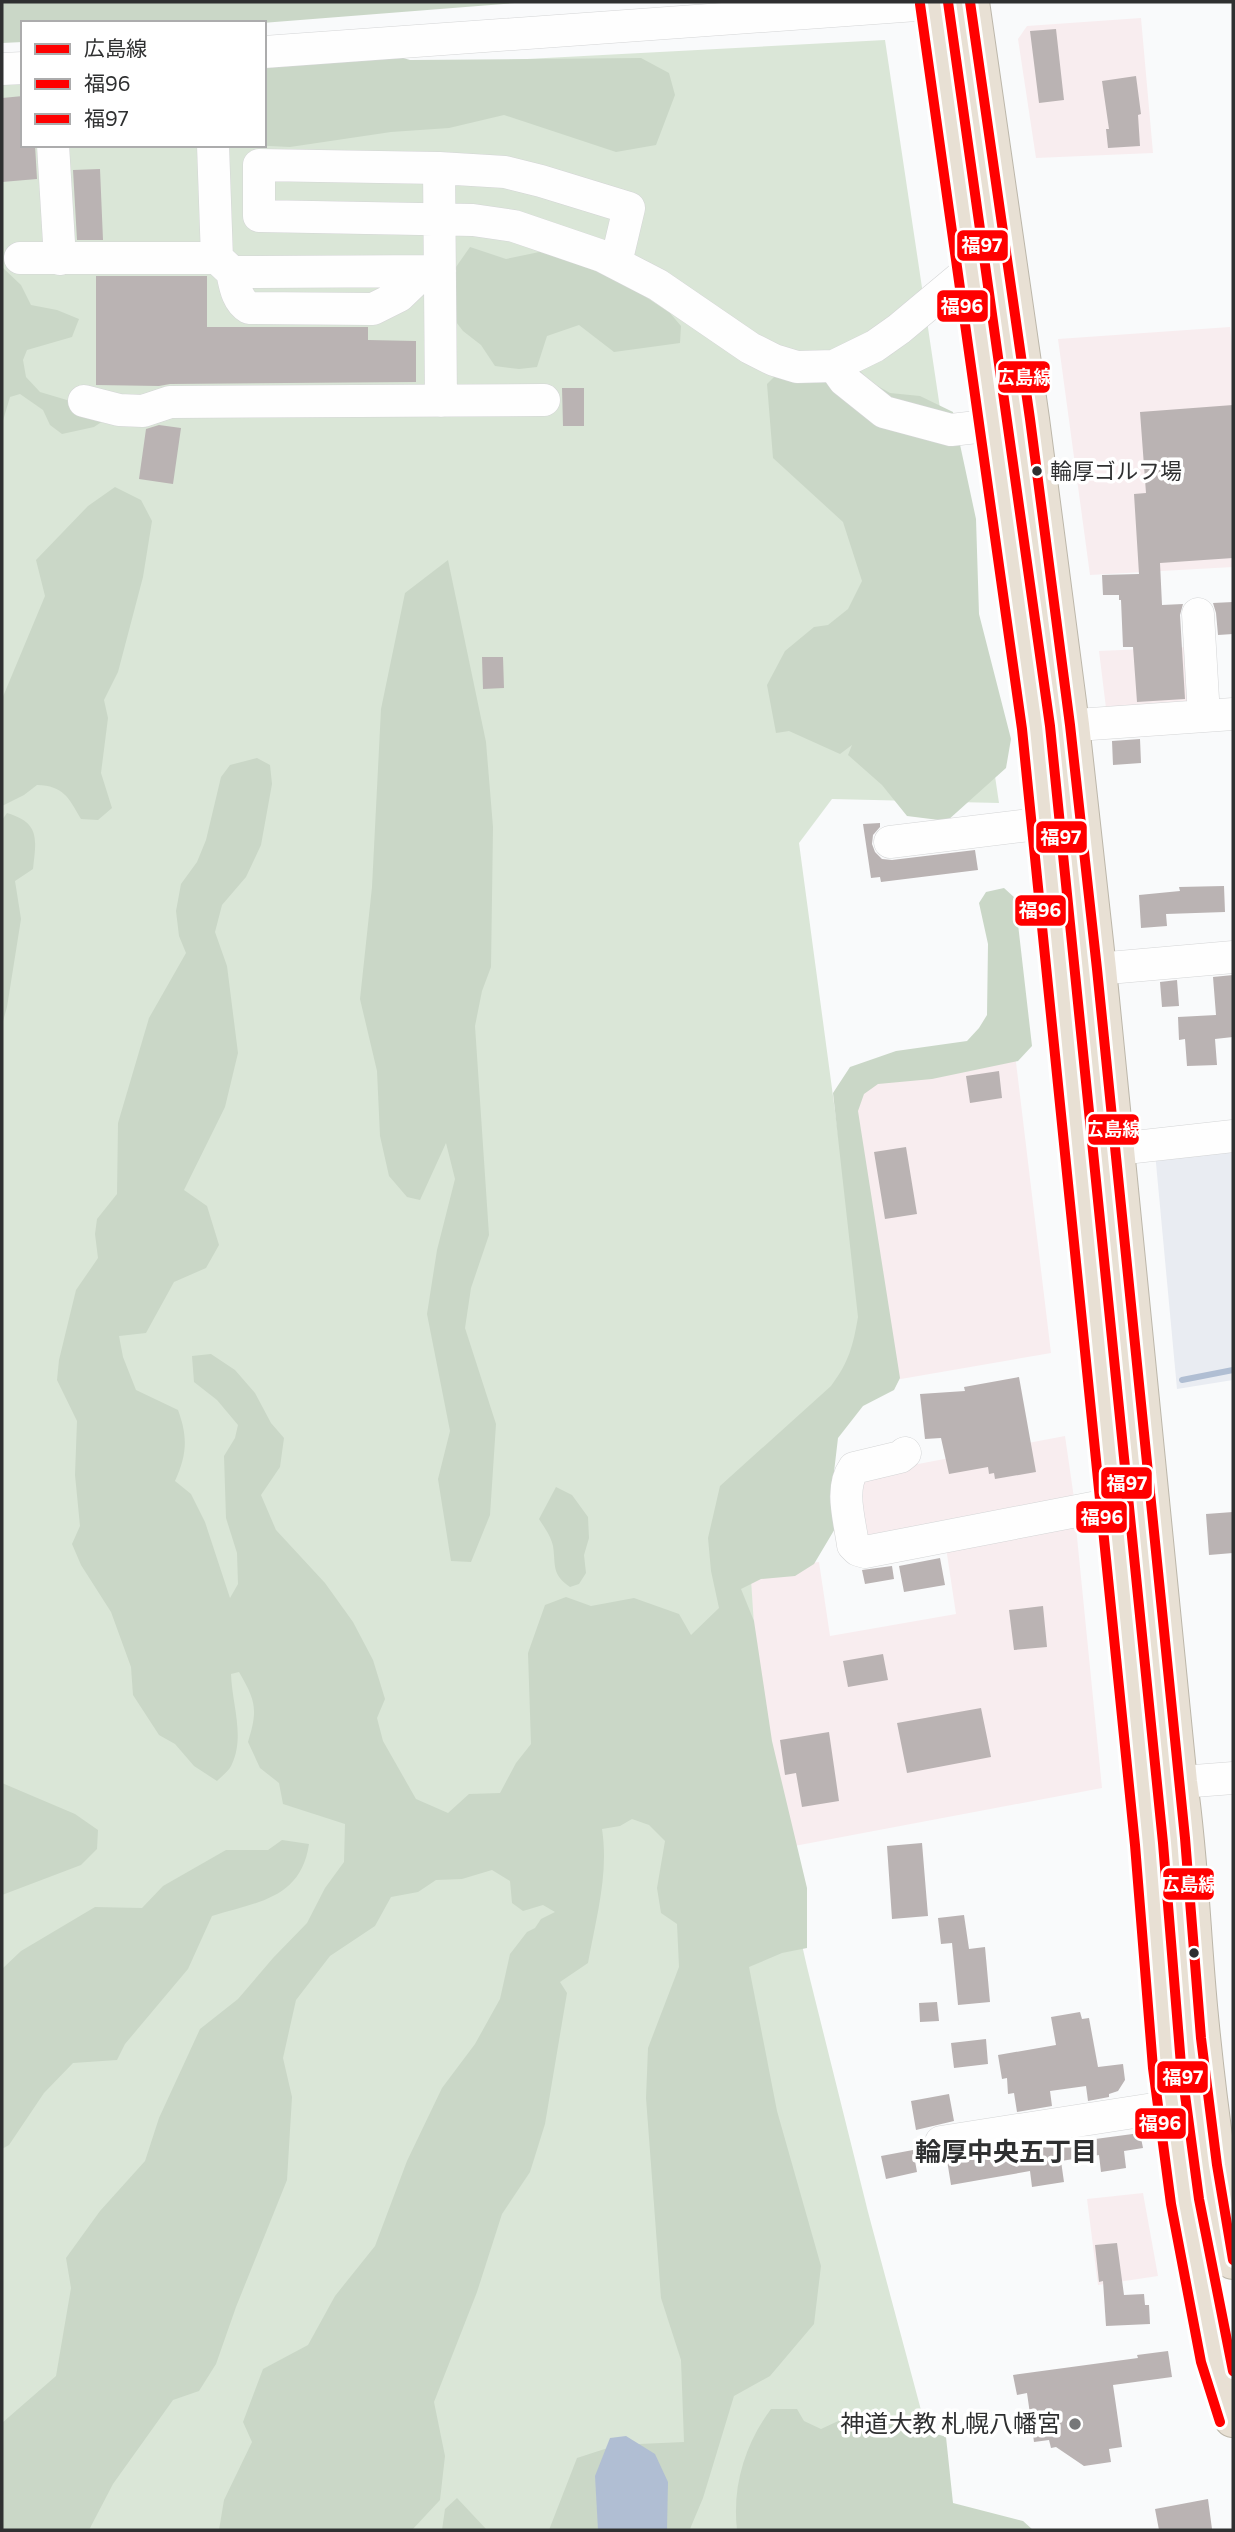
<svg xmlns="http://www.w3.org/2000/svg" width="1235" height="2532" font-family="Commissioner,'Noto Sans JP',sans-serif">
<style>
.commercial{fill:#f8edef}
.built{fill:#e9ecf2}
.green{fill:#dae6d7}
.forest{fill:#cad7c7}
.water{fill:#b0bed3}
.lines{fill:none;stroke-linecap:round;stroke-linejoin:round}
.stream{stroke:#b0bed3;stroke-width:6}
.building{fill:#bab3b3}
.minor-casing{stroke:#d4d5d6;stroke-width:33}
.highway-casing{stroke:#bcb6a9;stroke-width:40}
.minor{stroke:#fefefe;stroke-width:32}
.highway{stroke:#e8e0d4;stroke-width:38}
.bus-1-casing{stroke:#fff;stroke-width:16}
.bus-2-casing{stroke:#fff;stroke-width:16}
.bus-3-casing{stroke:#fff;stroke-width:16}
.bus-1{stroke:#f00;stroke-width:10}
.bus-2{stroke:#f00;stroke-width:10}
.bus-3{stroke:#f00;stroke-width:10}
.bus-dot{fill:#2f3031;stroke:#fff;stroke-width:2.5}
.poi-dot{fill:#767778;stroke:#fff;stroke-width:2.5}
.labels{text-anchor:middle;stroke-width:7;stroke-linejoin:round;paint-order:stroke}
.bus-label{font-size:22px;fill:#2f3031;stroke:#fff;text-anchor:start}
.poi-label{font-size:24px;fill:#2f3031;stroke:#fff;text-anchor:end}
.neighbourhood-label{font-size:26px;font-weight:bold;fill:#2f3031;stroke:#fff}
.line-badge{stroke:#fff;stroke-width:2.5}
.badge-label{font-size:19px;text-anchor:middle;font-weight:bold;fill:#fff}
</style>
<rect width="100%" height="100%" fill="#f9fafb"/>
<path class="commercial" d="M1141,18L1153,153L1036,158L1018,39L1027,26Z
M1230,327L1233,355V567L1090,575L1058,339Z
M1190,647L1195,702L1106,708L1099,651Z
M1015,1054L1051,1353L895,1380L844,1080Z
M1065,1436L1075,1505L862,1545L855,1476Z
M1075,1517L1102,1788L789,1847L736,1572L819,1562L830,1636L956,1614L945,1541Z
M1143,2193L1158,2276L1098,2285L1087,2199Z"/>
<path class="built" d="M1233,1122V1380L1177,1389L1153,1131Z"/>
<path class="green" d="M885,40L999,803L832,799L799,843L869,1364L745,1488L764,1778L807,1967L868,2212L948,2511L1011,2530H2V84L23,83V145H264V73Z"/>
<path class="forest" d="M2,2H528L262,23H23V42L2,43Z
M393,55L410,60L641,58L669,73L675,95L656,145L616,152L504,115L449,128L391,132L290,147L246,145H264V59Z
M470,247L506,259L544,251L590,260L670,313L681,326L680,343L614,352L579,325L547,336L537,367L519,369L495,366L481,345L463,331L453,318L449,288L456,267Z
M2,267L21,285L31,305L57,310L79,319L72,337L27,350L23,360L26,377L40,392L97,409L106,419L94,427L62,434L50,425L43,410L20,394L10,397L2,424Z
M787,364H854L869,381L890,393L920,396L953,412L976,519L979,614L1011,739L1006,768L947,821L907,816L882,785L848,755L852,745L840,754L789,731L776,733L767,685L785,651L814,627L828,625L848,609L862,581L843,522L773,458L767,384Z
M115,487L141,500L152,521L143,577L118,672L104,700L108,718L101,773L112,808L98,820L81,819C68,797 64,786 37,785L24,795L2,806V699L45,596L36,560L88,506Z
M448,560L486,742L493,827L491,967L482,991L475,1026L489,1235L471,1288L465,1328L496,1424L490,1515L471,1562L451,1561L438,1479L450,1431L427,1314L437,1250L455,1179L446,1143L420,1200L407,1197L389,1176L380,1136L377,1071L360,999L372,887L381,709L405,593Z
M257,758L270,765L272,784L261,845L246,877L222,905L215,932L227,966L238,1053L225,1107L184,1190L207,1206L219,1245L206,1268L174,1282L146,1333L119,1336L123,1357L136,1390L178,1410C188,1437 187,1455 175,1481L191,1494L205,1522L230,1598L238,1584L237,1553L226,1518L224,1456L235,1438L238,1425L217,1400L194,1382L192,1356L211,1354L235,1370L255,1393L271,1423L284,1438L280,1467L261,1495L276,1530L325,1583L353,1622L373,1660L385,1699L377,1718L383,1741L416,1799L448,1813L469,1794L500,1793L516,1763L531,1744L528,1653L545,1605L566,1597L591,1606L634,1598L679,1614L691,1635L719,1608L711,1571L708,1538L720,1486L831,1386C849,1362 853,1346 858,1317L833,1093L850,1067L896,1051L967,1041L979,1028L987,1015L988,944L979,903L986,892L1004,888L1015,898L1032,1046L1018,1061L932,1079L878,1084L864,1094L858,1111L900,1378L894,1390L863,1406L838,1438L832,1489L836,1527L814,1564L795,1576L761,1579L741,1589L754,1621L772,1741L807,1888V1948L782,1953L749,1967L777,2111L821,2266L814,2324L770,2376L734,2396L703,2498L690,2529L549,2530L577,2458L617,2445L684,2442L681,2360L661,2298L646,2098L648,2048L679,1967L677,1924L661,1913L657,1888L665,1841L649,1825L632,1819L620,1826L602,1829C609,1874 596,1918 588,1963L560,1982L567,1993L545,2124L530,2172L502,2214L477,2292L434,2402L445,2456L440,2500L412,2530H219L224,2500L252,2442L243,2422L263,2369L308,2345L335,2296L375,2246L407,2161L442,2088L475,2044L500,1999L510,1954L527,1932L535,1928L541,1919L555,1912L543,1905L523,1911L512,1903L510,1881L492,1870L462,1879L436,1880L418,1892L391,1897L375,1926L330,1956L296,2000L283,2058L292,2097L287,2180L236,2307L216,2364L199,2391L173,2400L113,2484L89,2530H2V2423L56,2376L71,2288L66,2258L100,2211L145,2161L159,2118L200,2029L238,1999L273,1958L307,1923L325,1888L344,1862L345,1824L283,1804L279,1783L260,1768L248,1742C258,1710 256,1701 239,1672L231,1674C232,1704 245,1736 232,1764C230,1770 222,1776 217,1781L194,1766L175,1744L159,1735L133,1695L131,1667L111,1612L81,1565L72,1544L80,1526L75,1475L77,1421L57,1380L59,1360L76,1290L98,1258L95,1234L97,1219L117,1194L118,1123L149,1018L186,953L179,936L176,911L181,884L197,862L206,840L221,777L230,765Z
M7,813C41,823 36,840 33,869L15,881L21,919L7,1007L2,1025V820Z
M556,1487L572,1495L588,1517L589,1538L584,1555L586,1573L579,1584L570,1587C551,1574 556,1565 553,1546C551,1536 544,1527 539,1519Z
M2,1783L75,1814L98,1830L97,1849L81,1865L2,1895Z
M282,1840L309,1844C301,1899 257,1902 212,1916L188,1969L125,2044L117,2060L73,2063L44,2093L9,2145L2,2149V1969L21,1951L95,1907L142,1908L163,1886L226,1850H268Z
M771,2409H797L804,2421L821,2429L849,2416L888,2418L946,2437L953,2503L1023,2521L1033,2530H737C732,2486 745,2444 771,2409Z
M457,2498L487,2530H442L445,2509Z"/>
<path class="water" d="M626,2436L655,2454L668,2482L667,2530H598L595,2476L610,2438Z"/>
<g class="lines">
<path class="stream" d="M1182,1380L1233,1370"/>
</g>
<path class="building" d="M1056,29L1064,100L1039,103L1030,31Z
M1136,76L1141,114L1138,115L1140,146L1108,148L1106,129H1109L1102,81Z
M23,96V145H35L37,179L2,182V98Z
M100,169L103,240H77L73,170Z
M96,276H207V327H368V340L416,341V382L170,384L159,386L96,385Z
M562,388H584V426H563Z
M1233,405V558L1160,563L1162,605L1183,604L1180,615L1185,699L1137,702L1133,647H1123L1121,600H1119V595H1103L1102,575L1139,574L1134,494L1146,493L1140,412Z
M159,425L181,428L173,484L139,479L146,429Z
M1233,602V634L1218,635L1216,613L1213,603Z
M482,657H503L504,688L483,689Z
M1140,739L1141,763L1113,765L1112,741Z
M880,823V827L873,835L872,844L875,852L882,859L892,860L975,850L978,870L881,882L880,877L871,878L863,824Z
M1224,886L1225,912L1166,914L1167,926L1141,928L1139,895L1180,891L1179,887Z
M1233,975V1037L1215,1039L1217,1065L1187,1066L1185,1039L1179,1040L1178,1017L1216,1015L1213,977Z
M1177,980L1179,1006L1162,1007L1160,982Z
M999,1071L1002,1098L970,1103L966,1076Z
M906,1147L917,1214L885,1219L874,1152Z
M1019,1377L1036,1472L995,1479L994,1473L989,1474L988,1467L949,1474L941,1438L925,1439L920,1394L965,1391L964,1387Z
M1233,1512V1553L1209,1555L1206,1514Z
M940,1558L945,1585L904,1592L899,1566Z
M892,1566L894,1579L865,1584L862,1570Z
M1043,1606L1047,1647L1014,1650L1009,1610Z
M883,1654L888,1680L848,1687L843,1661Z
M981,1708L991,1757L907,1773L897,1723Z
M829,1732L839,1801L802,1807L796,1773L785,1775L780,1740Z
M922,1843L928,1916L892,1919L887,1846Z
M964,1915L969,1949L985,1947L990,2002L958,2005L952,1943L941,1944L938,1918Z
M937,2002L939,2021L920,2022L919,2003Z
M1080,2012L1082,2019L1089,2018L1098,2067L1123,2064L1125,2080L1118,2091L1109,2094V2097L1088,2101L1086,2086L1050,2091L1052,2106L1017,2112L1014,2093L1008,2094L1007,2078L1002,2079L998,2055L1056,2045L1051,2017Z
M986,2039L988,2064L954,2068L951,2043Z
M949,2094L954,2121L916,2130L911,2101Z
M1140,2133L1143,2148L1124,2151L1126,2168L1101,2172L1099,2155L1061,2161L1064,2182L1032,2187L1030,2171L951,2185L947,2160L1087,2138L1088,2140Z
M913,2150L917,2172L886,2179L881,2156Z
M1117,2243L1124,2295L1144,2294L1145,2305H1149L1150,2324L1106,2326L1103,2281L1099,2282L1095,2245Z
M1168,2351L1172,2377L1113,2385L1122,2447L1109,2449L1111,2462L1084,2466L1056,2447L1051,2448L1049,2440L1034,2442L1027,2393L1017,2395L1013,2375L1138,2358L1137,2355Z
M1208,2499L1212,2529L1159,2530L1155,2509Z"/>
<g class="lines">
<g class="minor-casing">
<path id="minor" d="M264,52L958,2
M2,69L23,68
M53,145L60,259
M213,145L217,258L232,272L440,271
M439,168L441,401
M20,258H217
M616,263L629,208L541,181L505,172L439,168L259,165V216L473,220L514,226L602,256L658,285L750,348L774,360L797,367L834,366L875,346L899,329L972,268
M232,272C235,286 237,301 249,308L373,309L399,296L425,271
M834,366L844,380L884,412L951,430L994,425
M84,401L119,410L143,411L170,402L544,400
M1198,614L1204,716
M1048,727L1233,714
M890,842L1046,823
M1074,971L1233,957
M1090,1152L1233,1136
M905,1453L900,1457L854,1468C839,1489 850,1521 853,1545L858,1550L865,1552L1113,1504
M1155,1784L1233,1778
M941,2142L1173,2106"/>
</g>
<g class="highway-casing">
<path id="highway" d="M934,2L1036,727L1149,1844L1167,2066L1185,2201L1215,2359L1233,2418
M970,2L1030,419L1070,725L1097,969L1178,1782C1189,1857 1191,1931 1198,2006C1206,2091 1217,2176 1233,2260"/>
</g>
<use href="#minor" class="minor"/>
<use href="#highway" class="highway"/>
<g class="bus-1-casing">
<path id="bus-1" d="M970,2L1030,419L1070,725L1097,969L1185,1838L1201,2038L1217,2165L1233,2260"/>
</g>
<g class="bus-2-casing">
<path id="bus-2" d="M920,4L1022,729L1135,1845L1153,2068L1171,2204L1201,2362L1220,2422"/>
</g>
<g class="bus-3-casing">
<path id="bus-3" d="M948,2L1050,726L1163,1843L1181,2065L1199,2199L1233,2371"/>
</g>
<use href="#bus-1" class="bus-1"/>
<use href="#bus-2" class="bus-2"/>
<use href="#bus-3" class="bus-3"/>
</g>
<g class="bus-dot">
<circle cx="1037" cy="471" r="6"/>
<circle cx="1194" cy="1953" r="6"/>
</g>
<circle class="poi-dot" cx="1075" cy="2424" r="7"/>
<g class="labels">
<g class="bus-label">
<text x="1050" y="479">輪厚ゴルフ場</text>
</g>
<g class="poi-label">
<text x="1061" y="2432">神道大教 札幌八幡宮</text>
</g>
<g class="neighbourhood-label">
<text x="1006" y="2161">輪厚中央五丁目</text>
</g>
</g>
<g class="line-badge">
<rect x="956" y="229" width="53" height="33" rx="7" fill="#f00"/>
<rect x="936" y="289" width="53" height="34" rx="7" fill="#f00"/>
<rect x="997" y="360" width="54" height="34" rx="7" fill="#f00"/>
<rect x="1035" y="820" width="53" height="34" rx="7" fill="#f00"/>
<rect x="1014" y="894" width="53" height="33" rx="7" fill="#f00"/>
<rect x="1087" y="1113" width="53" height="33" rx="7" fill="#f00"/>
<rect x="1100" y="1466" width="53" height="34" rx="7" fill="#f00"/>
<rect x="1075" y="1500" width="53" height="34" rx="7" fill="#f00"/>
<rect x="1162" y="1867" width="53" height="34" rx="7" fill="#f00"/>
<rect x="1156" y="2060" width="53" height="34" rx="7" fill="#f00"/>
<rect x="1134" y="2107" width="53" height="33" rx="7" fill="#f00"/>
</g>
<g class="badge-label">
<text x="982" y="252">福97</text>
<text x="962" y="313">福96</text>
<text x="1024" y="384">広島線</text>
<text x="1061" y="844">福97</text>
<text x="1040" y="917">福96</text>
<text x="1113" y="1136">広島線</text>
<text x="1127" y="1490">福97</text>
<text x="1102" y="1524">福96</text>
<text x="1189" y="1891">広島線</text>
<text x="1183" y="2084">福97</text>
<text x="1160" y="2130">福96</text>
</g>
<rect width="1235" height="2532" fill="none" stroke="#2f3031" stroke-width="7"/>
<rect x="21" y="21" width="245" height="126" fill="#ffffff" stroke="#acacad" stroke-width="2"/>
<rect x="35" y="44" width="35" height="10" fill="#ff0000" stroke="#acacad" stroke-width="2"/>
<text x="84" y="56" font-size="21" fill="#2f3031">広島線</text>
<rect x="35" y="79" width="35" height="10" fill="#ff0000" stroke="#acacad" stroke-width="2"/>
<text x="84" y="91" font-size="21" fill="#2f3031">福96</text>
<rect x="35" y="114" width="35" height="10" fill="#ff0000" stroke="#acacad" stroke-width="2"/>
<text x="84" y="126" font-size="21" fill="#2f3031">福97</text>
</svg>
